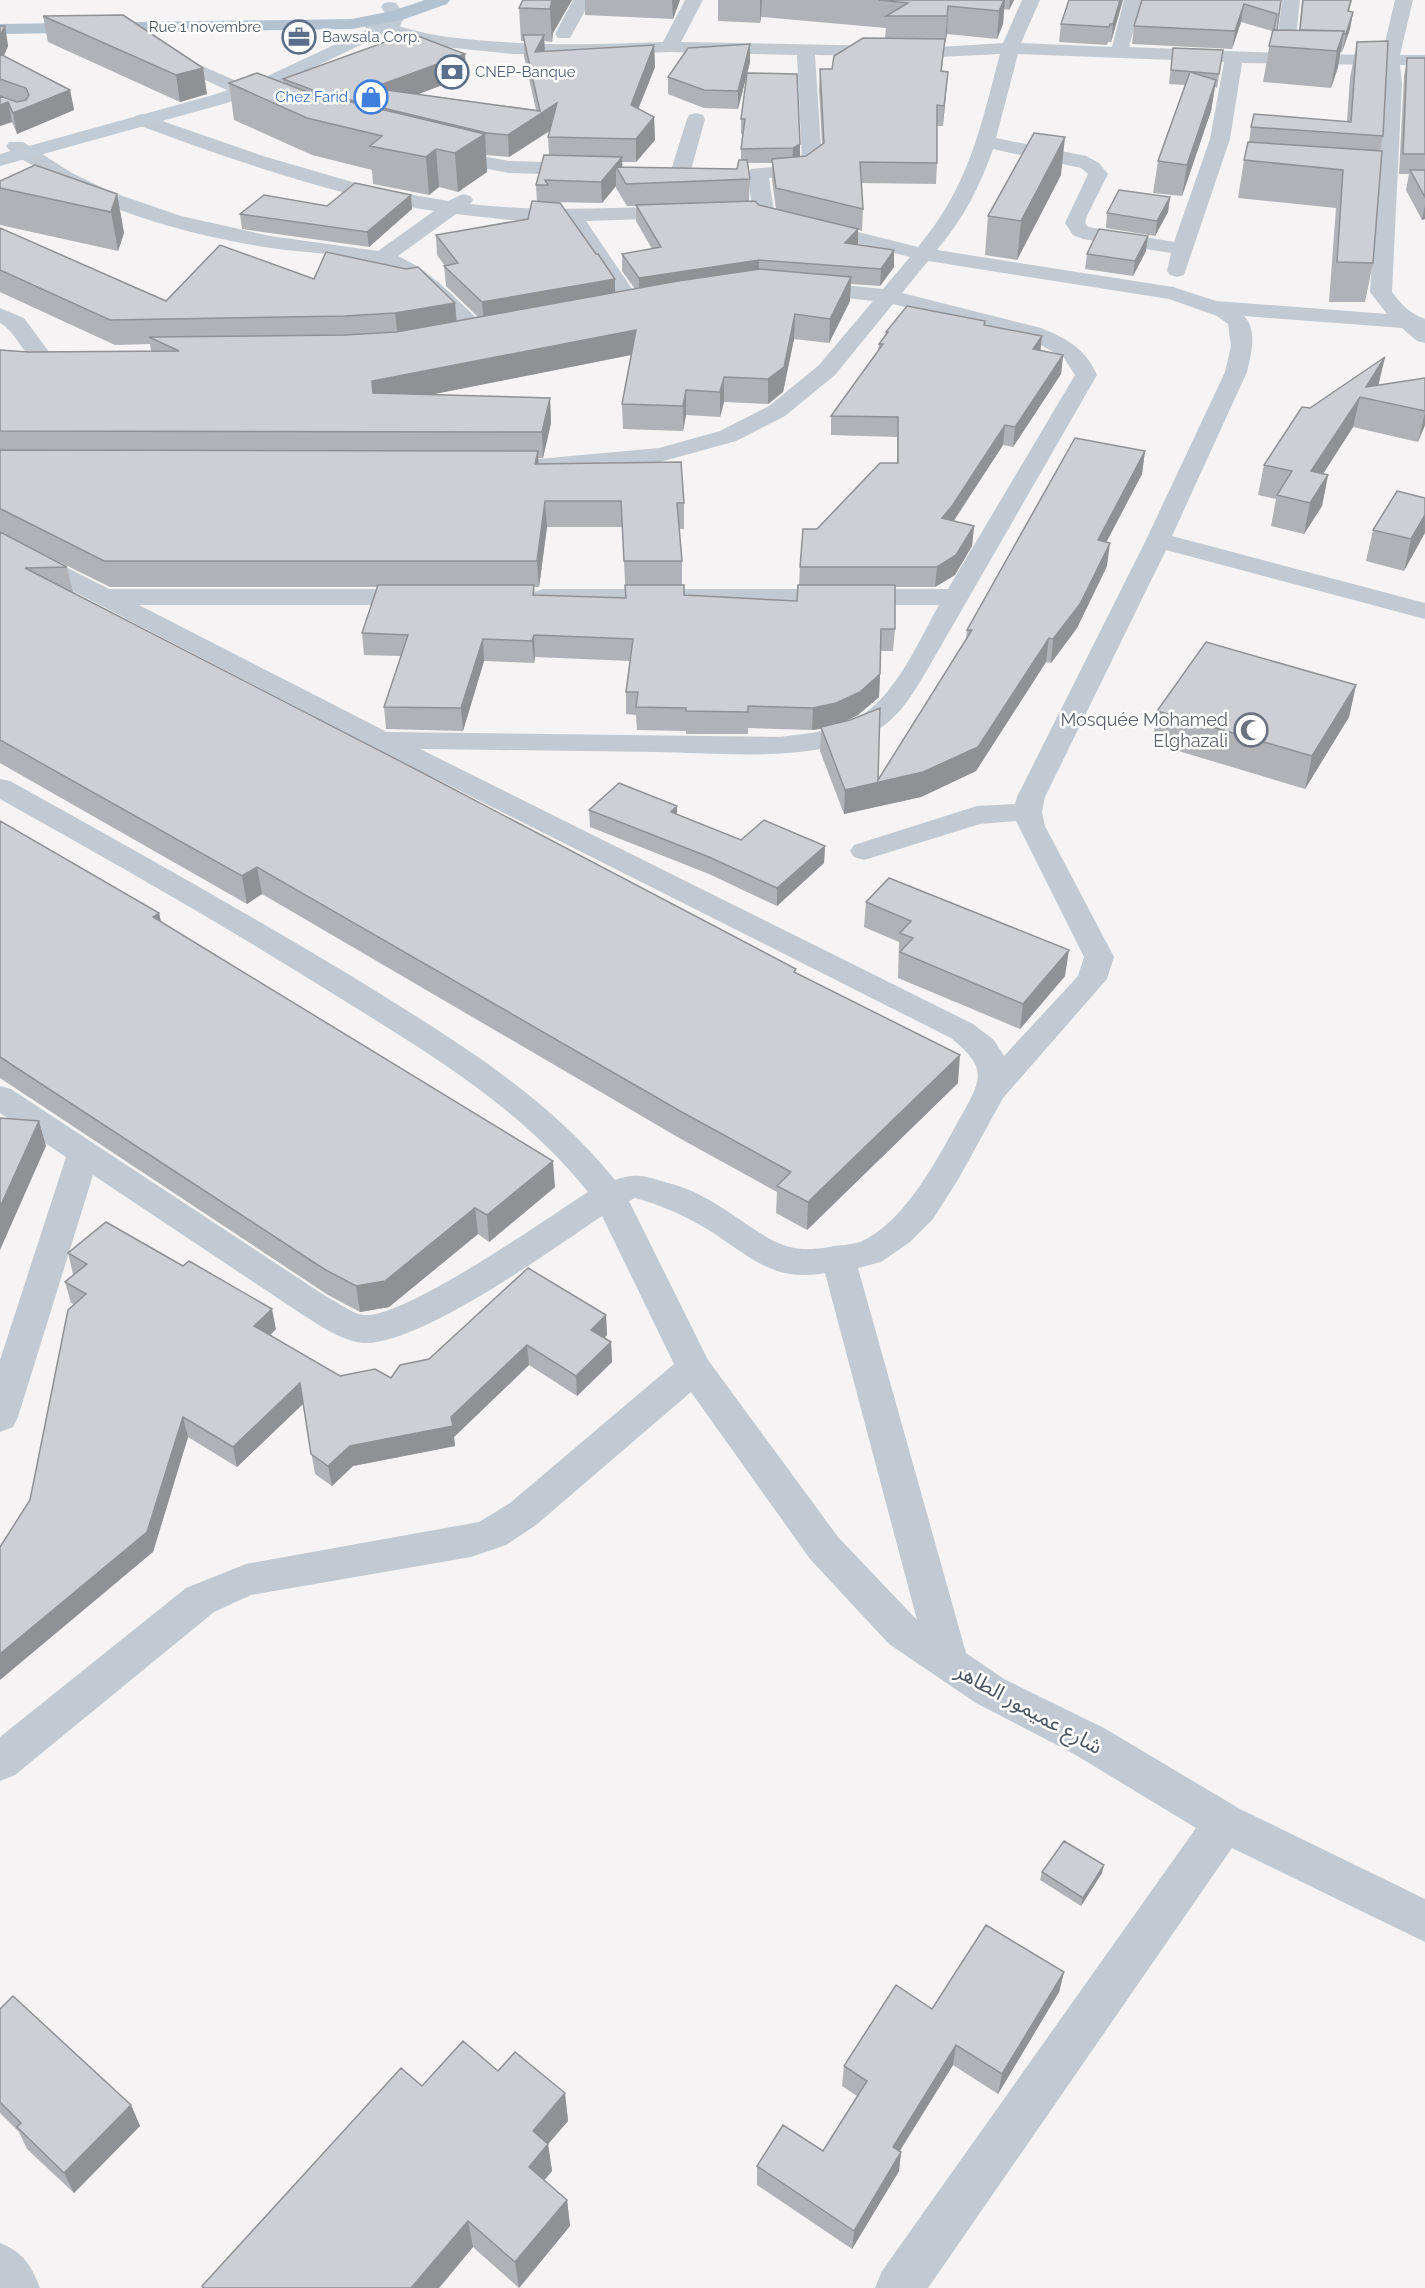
<svg xmlns="http://www.w3.org/2000/svg" width="1425" height="2288" font-family="Raleway,'Noto Sans Arabic',sans-serif">
<style>
.lines{fill:none;stroke-linecap:round;stroke-linejoin:round}
.street{fill:#c1cad2;fill-rule:evenodd}
.secondary{fill:#c1cbd6;fill-rule:evenodd}
.primary{fill:#b3c2d1;fill-rule:evenodd}
.wall{fill:#b0b2b7;fill-rule:evenodd}
.shaded-wall{fill:#909195}
.building{fill:#cdcfd5;stroke:#909195;stroke-width:1.5}
.labels{text-anchor:middle;stroke-width:5;stroke-linejoin:round;paint-order:stroke}
.far-street-label{font-size:15px;fill:#4a5661;stroke:#fff}
.far-service-label{font-size:15px;fill:#4e5e75;stroke:#fff;text-anchor:start}
.far-shop-label{font-size:15px;fill:#366cbe;stroke:#fff;text-anchor:end}
.worship-label{font-size:18px;fill:#5b616d;stroke:#fff;text-anchor:end}
.near-street-label{font-size:21px;fill:#4a5661;stroke:#fff}
</style>
<rect width="100%" height="100%" fill="#f5f3f3"/>
<g class="lines">
<path class="street" d="M573,0H591L570,38H558L555,34Z
M685,0H703L681,42L939,47L1003,43L1022,0H1040L1021,43L1112,47L1124,0H1142L1129,47L1276,53L1282,0H1300L1294,54L1382,55L1395,0H1413L1400,55H1425V65H1400L1402,84L1392,292C1402,305 1409,313 1425,319V343L1417,341L1402,328L1244,316C1258,330 1251,355 1247,372L1172,536L1425,603V619L1166,550L1045,797L1042,812L1045,826L1114,957L1107,979L1003,1098L959,1178L933,1219L910,1242L881,1262L858,1268L966,1653L1004,1679L1104,1728L1240,1809L1425,1899V1942L1232,1848L928,2288H875L882,2271L1196,1828L1074,1754L976,1703L889,1644L810,1559L691,1392L536,1525L506,1545L471,1557L251,1595L214,1612L15,1775L0,1781V1737L186,1588L246,1564L479,1522L510,1503L674,1364L602,1216C551,1250 423,1343 365,1343C343,1342 321,1326 303,1315L93,1175L18,1417L13,1427L0,1432V1360L66,1157L0,1113V1086L11,1089L327,1297C338,1302 352,1314 364,1315C404,1319 549,1217 588,1192C521,1108 430,1054 340,998C229,928 114,863 0,799V779L10,781C127,846 244,911 358,980C451,1038 545,1093 615,1180C637,1172 647,1177 668,1183C706,1192 735,1218 768,1238C789,1250 806,1251 829,1247C839,1245 851,1245 860,1242C907,1222 940,1153 964,1111C985,1074 983,1065 951,1038L371,746L0,553V536L9,538L109,589H419L428,592L432,597L428,602L419,605H139L387,732L779,737C800,734 823,733 843,725C892,707 915,647 939,605H543L534,602L530,597L534,592L543,589H948L1075,375L1064,358L1034,341L893,304L835,375L785,416L736,441L660,462L527,474L519,472L515,467L519,462L527,460L659,448L720,431L769,406L819,365L873,301L805,293L798,291L794,287L798,283L805,281L883,289L910,257L759,219C750,206 750,189 748,173L751,169L793,165L802,160L797,55L669,52L601,55L513,54L445,47L366,28L363,24L366,20L372,19C397,25 422,34 448,37C519,46 591,45 663,42ZM1000,54C980,129 969,186 918,247L774,211L769,178L805,175L822,162L815,55L939,57ZM1018,54L1224,62L1210,139L1174,242L1088,227L1085,223L1087,216L1108,174L1099,163L1086,156L996,138ZM1242,63L1382,65L1384,84L1370,292L1387,314L1216,301L1173,287L937,250C963,219 980,187 993,149L1081,168L1088,174L1065,223L1073,235L1083,239L1171,253L1167,271L1170,275L1177,277L1184,275L1230,139ZM928,261L1169,299L1217,316L1228,324L1231,346L1225,372L1146,540L1017,797L1015,804L977,806L854,845L850,851L854,857L864,860L980,824L1016,821L1084,957L1078,976L1004,1056L994,1040L973,1024L420,749C499,750 577,751 656,752C723,753 810,763 872,733C900,719 915,690 930,665L1097,375C1086,349 1066,338 1041,328L902,293ZM635,1198C661,1205 684,1215 707,1229C749,1255 772,1283 825,1273L917,1620L838,1537L708,1360L629,1201Z
M173,53L277,99L279,103L277,107H263L167,62L164,58L167,54Z
M696,113L703,115L705,119L691,170L688,174H674L671,170L687,119L689,115Z
M142,114L263,156L373,188L448,201L463,194L470,196L473,200L470,204C539,212 610,208 679,206L686,208L689,212L686,216L679,218L586,221L643,305L640,310L632,311L624,310L566,221L509,220L456,214L398,256C433,272 459,302 487,328L490,333L487,338L479,340L471,338C445,312 419,279 384,266C349,252 308,254 271,248C189,235 101,212 32,165C23,160 12,154 6,146L9,142H23L72,173L111,192L181,216L270,236L378,251L434,211C331,195 233,160 135,124L133,120L135,116Z
M443,149L509,161L585,163L592,165L595,169L592,173L585,175L509,173L436,159L433,155L436,151Z
M0,308L24,318L52,356L49,361C25,367 20,334 0,323Z
M0,2243C23,2252 31,2265 40,2288H0Z"/>
<path class="secondary" d="M390,2L396,3L405,16L400,26L273,87L227,103L0,166V154L213,95L261,79L381,23L387,16L381,7L384,3Z"/>
<path class="primary" d="M425,0H450L447,4L402,20L352,29L0,34V24L352,19L392,11Z"/>
</g>
<path class="wall" d="M522,0H572L553,33L552,42L544,41L545,52L654,45L655,67L638,109L654,117L655,140L636,162H622V167L737,169L741,160V149L743,134H741V119L747,73L800,144V157L806,156L822,144L819,89L820,69H832L885,38L886,28L761,17L760,23L718,21V0H1014L1009,10L1004,9L1003,24L997,39L947,34L945,44H944L942,71L948,72L946,92L943,126H937V163L936,184L861,183L863,209L862,231L858,230V245L894,250V267L880,286L851,284L850,301L829,343L794,339L783,392L768,404L724,402L720,417L686,415L683,431L623,429L622,404L631,355L429,395L550,398L551,423L543,458H538L539,464L684,503V529H679L682,561V585L684,595L797,601L799,585L800,567L817,529L897,463V437L831,435V416L878,351L879,344L886,335V332L984,325L1041,351L1063,355L1061,374L1013,447L1003,445L954,521L974,526L972,546L955,575L935,587H895V629L893,651H881L879,697L858,715L843,722L878,780L966,639L967,630L1145,451L1142,474L1106,542L1107,566L1077,628L1051,663L1046,662L976,771L921,797L844,814L820,751L821,729L812,730L748,728V734H686V731L637,730L636,715L626,714V692L630,661L535,657L534,663L484,661L463,731L386,729L384,707L401,656L364,655L362,633L377,587H110L7,536L67,567L73,592L796,973L958,1083L807,1230L776,1213L777,1192L681,1139L262,894L247,904L0,763V350L28,352L151,351L150,344L115,345L0,292V228L166,301L314,279L455,303L457,321L478,317L446,286L444,266H445L437,255L436,235L528,219L537,202L536,185L549,155L548,137L550,131L509,157L486,155L487,172L458,192L439,187L429,195L373,184L372,170L312,155L234,120L229,83H283V79L465,54L466,76L418,94L536,110L524,56V41H521L519,8L522,2ZM748,163H772V180L776,209L759,205L749,201L750,179ZM616,186V188L627,206H636V221L652,249L622,254V271L635,289L615,292V279L596,254L549,202L602,203ZM547,527H622L626,598L535,595L534,587H539Z
M585,0H680L673,19L585,15Z
M1069,0H1123L1111,42H1108L1107,45L1059,42L1061,24Z
M1142,0H1281L1277,30H1299L1302,0H1352L1349,11L1353,12L1350,29L1342,52H1340L1338,67L1331,88L1263,82L1272,31L1241,22L1232,49L1132,44L1134,26Z
M123,15L207,94L180,102L48,42L43,16Z
M0,26H5L8,46L4,56L70,90L74,110L17,134L12,122L0,126Z
M1357,42L1383,136L1380,151L1373,263L1365,302H1329L1336,208L1238,198L1244,160L1249,142L1251,127L1347,121L1350,78Z
M750,44V62L738,109L704,108L668,94V77Z
M1173,48L1223,50L1217,88L1215,87L1211,111L1182,196L1153,193L1158,161L1185,85L1169,84Z
M1407,58H1425V219L1422,220L1406,190L1409,174H1399L1404,77Z
M1061,175L1017,260L985,255L988,216Z
M0,181L117,194L124,233L118,251L0,225Z
M1170,197L1168,212L1155,236L1106,228L1107,213Z
M327,206L412,209L369,247L242,229L240,214Z
M1146,251L1133,276L1085,269L1087,254Z
M1425,378V425L1418,442L1353,427L1323,474L1328,475L1322,506L1304,534L1271,526L1276,499L1258,495L1264,465L1310,408L1379,385Z
M1425,498L1404,571L1366,561L1373,530Z
M1356,685L1349,717L1305,789L1152,743L1157,711Z
M589,810L677,814L741,840L825,846L824,863L777,906L709,874L590,827Z
M0,821L159,913L161,922L555,1187L489,1242L478,1234L389,1307L360,1312L328,1295L0,1078Z
M866,902L1065,976L1020,1029L898,978L899,942L864,927Z
M68,1253L276,1329L270,1335L340,1376L391,1378L429,1359L606,1315L607,1335L604,1338L611,1342L612,1362L577,1396L529,1365L454,1437L455,1446L353,1466L332,1486L315,1474L303,1404L237,1467L188,1437L153,1552L30,1500L74,1304L71,1303L65,1282L75,1274H73Z
M1042,1872L1102,1873L1081,1906L1040,1880Z
M1064,1972L1059,1992L998,2094L953,2065L900,2151L901,2152L899,2171L852,2249L757,2185V2166L823,2151L857,2096L842,2086L844,2066L932,2009Z
M0,2009L131,2105L140,2126L74,2193L27,2149L19,2132L0,2113Z
M498,2071L565,2093L568,2121L548,2144L552,2171L544,2180L567,2200L570,2226L519,2288L473,2247L439,2288H203L202,2286Z"/>
<path class="shaded-wall" d="M552,0H572L553,33L552,42L550,9Z
M672,0H680L673,19Z
M760,0H762L761,17L760,23Z
M1004,0H1005L1003,24L997,39L999,11Z
M1010,0H1014L1009,10Z
M1120,0H1123L1111,42L1113,24Z
M1244,4L1241,22L1232,49L1235,31Z
M948,6L947,34L945,44L947,16Z
M1353,12L1350,29L1342,52L1346,34Z
M5,26L8,46L0,64V36Z
M1344,31L1338,67L1331,88L1337,51Z
M544,35L545,57L535,52Z
M750,44V62L738,109V91Z
M654,45L655,67L631,127V105Z
M465,54L466,76L382,108L372,88Z
M203,68L207,94L180,102L176,75Z
M948,72L946,92L943,126L944,106Z
M1216,80L1211,111L1182,196L1187,165Z
M70,90L74,110L17,134L13,113Z
M8,102L12,122L0,126V105Z
M557,103L558,125L509,157L508,135Z
M654,117L655,140L636,162V139Z
M485,134L487,172L458,192L455,153Z
M1065,137L1061,175L1017,260L1021,221Z
M800,144V159L792,163L793,148Z
M436,149L439,187L429,195L426,157Z
M622,157L623,178L616,167V186L602,203L601,182Z
M117,194L124,233L118,251L111,212Z
M411,195L412,209L369,247L367,232Z
M1170,197L1168,212L1155,236L1157,221Z
M1425,205V219L1422,220Z
M858,229V246L845,243Z
M1148,236L1146,251L1133,276L1135,261Z
M894,250V267L880,286L881,269Z
M759,260V277L639,296V278Z
M851,277L850,301L829,343L830,319Z
M615,279V299L484,323L482,302Z
M455,303L457,328L398,338L395,313Z
M795,314L794,339L783,392L768,404V379Z
M636,330V354L374,406L372,381Z
M1042,336L1040,355L1033,349Z
M1063,355L1061,374L1013,447L1015,427Z
M1385,357L1378,387H1366Z
M724,377V402L720,417V392Z
M686,390V415L683,431V406Z
M1360,397L1353,427L1305,502L1311,471Z
M550,398L551,423L543,458L542,432Z
M1425,412V425L1418,442Z
M1005,425L1003,445L950,526L942,518Z
M538,451L539,476L535,464Z
M1145,451L1142,474L1095,564L1098,540Z
M1328,475L1322,506L1304,534L1310,503Z
M545,501L547,527L539,587L537,561Z
M1425,515V533L1404,571L1411,539Z
M974,526L972,546L955,575L935,587L937,567Z
M1110,543L1107,566L1077,628L1051,663L1053,639Z
M534,635L535,657L534,663L532,641Z
M1049,638L1046,662L976,771L921,797L844,814L845,790L923,772Z
M483,639L484,661L463,731L461,708Z
M880,674L879,697L858,715L835,726L812,730L813,708Z
M1356,685L1349,717L1305,789L1312,756Z
M677,806V823L671,812Z
M825,846L824,863L777,906V888Z
M257,867L262,894L247,904L242,876Z
M159,913L165,939L153,917Z
M1069,950L1065,976L1020,1029L1023,1004Z
M960,1055L958,1083L807,1230L808,1202Z
M39,1121L46,1146L0,1250V1207Z
M553,1161L555,1187L489,1242L487,1215Z
M475,1208L478,1234L389,1307L360,1312L356,1286Z
M272,1309L276,1329L259,1346L254,1326Z
M606,1315L607,1335L592,1350L591,1330Z
M611,1342L612,1362L577,1396L576,1376Z
M527,1345L529,1365L454,1437L455,1446L353,1466L332,1486L328,1466L350,1446L451,1417Z
M300,1383L304,1403L237,1467L233,1447Z
M183,1417L188,1437L153,1552L0,1680V1654Z
M1104,1865L1102,1873L1081,1906L1083,1898Z
M1064,1972L1059,1992L998,2094L1002,2074Z
M956,2045L953,2065L890,2166L893,2147Z
M565,2093L568,2121L536,2158L533,2131Z
M131,2105L140,2126L74,2193L64,2173Z
M548,2144L552,2171L533,2194L529,2167Z
M901,2152L899,2171L852,2249L854,2231Z
M567,2200L570,2226L519,2288L515,2262Z
M468,2221L473,2247L439,2288H411Z"/>
<path class="building" d="M523,0H552L550,9L519,8Z
M879,0H1004L999,11L948,6L947,16H886L908,3Z
M1069,0H1120L1113,24H1110L1109,27L1061,24Z
M1142,0H1281L1277,30H1274L1277,14L1244,4L1235,31L1134,26Z
M1303,0H1351L1348,11L1353,12L1346,34H1344V31L1300,30Z
M123,15L203,68L176,75L43,16Z
M0,26H5L0,36Z
M1273,30L1344,31L1337,51L1269,46Z
M410,33L465,54L372,88L540,111L523,35H544L535,52L654,45L631,105L654,117L636,139L548,137L557,103L508,135L487,133L321,93L283,79Z
M863,38L945,39L941,71L948,72L944,106L937,105V163L860,162L863,209L776,188L772,159L806,156L824,143L820,69H832L834,56Z
M1388,41L1383,136L1251,127L1254,114L1351,122L1357,42Z
M750,44L738,91L704,90L668,77L688,48Z
M1173,48L1223,50L1219,74L1171,70Z
M0,54L70,90L13,113L8,102L0,105V96L17,102L26,100L29,95L26,88L0,79Z
M1407,58H1425V154H1403Z
M1190,72L1216,80L1187,165L1158,161Z
M257,73L305,91L485,134L455,153L436,149L426,157L370,146L382,136L307,118L229,83Z
M747,73L797,74L800,144L793,148L741,149L745,119H741Z
M1034,133L1065,137L1021,221L988,216Z
M1248,142L1382,151L1373,263L1337,262L1343,170L1244,160Z
M544,155L622,157L601,182L545,180L548,185H536Z
M739,160H747L750,179L626,184L616,167L737,169Z
M35,165L117,194L111,212L0,188V181Z
M1410,170H1425V197Z
M355,183L411,195L367,232L240,214L264,195L327,206Z
M1119,190L1170,197L1157,221L1107,213Z
M532,201L560,203L596,254H598L615,279L482,302L444,266L458,263L436,235L528,219Z
M755,201L759,205L858,229L845,243L894,250L881,269L759,260L639,278L622,254L661,247L636,205Z
M0,228L166,301L220,245L314,279L326,252L406,269L418,267L455,303L395,313L345,316L110,320L0,270Z
M1099,229L1148,236L1135,261L1087,254Z
M760,269L851,277L830,319L795,314L784,367L768,379L724,377L720,392L686,390L683,406L622,404L636,330L372,381L373,393L550,398L542,432L0,431V350L28,352L179,351L149,337L345,335L396,332L678,281Z
M907,306L985,321L984,325L1042,336L1033,349L1063,355L1015,427L1005,425L952,506L942,518L974,526L956,555L937,567H800L803,529H817L880,463H898V417L831,416L883,344H879L888,332H886Z
M1385,357L1366,387L1425,378V411L1360,397L1311,471L1328,475L1310,503L1277,495L1292,471L1264,465L1302,407L1310,408Z
M1075,438L1145,451L1098,540L1110,543L1080,604L1053,639L1049,638L978,747L923,772L845,790L821,727L850,720L880,708L878,780L972,630H967Z
M0,450L538,451L535,464L681,462L684,503H677L682,561H624L621,501H545L537,561H104L3,510L0,509Z
M1397,491L1425,498V515L1411,539L1373,530Z
M0,532L67,567L25,568L421,772L796,969L794,972L960,1055L808,1202L777,1186L791,1172L680,1111L257,867L242,876L0,740Z
M378,585H534L533,595L626,598L625,585H684V595L797,601L798,585H895V629H881L880,674L860,692L836,703L813,708L748,706V712L686,711V708L636,707L638,692H626L633,639L534,635L532,641L483,639L461,708L384,707L408,635L362,633Z
M1206,642L1356,685L1312,756L1157,711Z
M619,783L677,806L671,812L741,840L764,820L825,846L777,888L709,857L589,810Z
M0,821L159,913L153,917L553,1161L487,1215L475,1208L385,1281L356,1286L324,1269L0,1057Z
M889,878L1069,950L1023,1004L900,952L913,938L900,933L911,921L866,902Z
M0,1118L39,1121L0,1207Z
M106,1222L183,1266L189,1261L272,1309L254,1326L340,1376L375,1369L391,1378L400,1365L429,1359L528,1268L606,1315L591,1330L611,1342L576,1376L527,1345L451,1417L453,1426L350,1446L328,1466L311,1454L300,1383L233,1447L183,1417L147,1532L0,1654V1547L30,1500L68,1310L86,1294L65,1282L87,1264L68,1253Z
M1064,1841L1104,1865L1083,1898L1042,1872Z
M986,1925L1064,1972L1002,2074L956,2045L893,2147L901,2152L854,2231L757,2166L783,2125L823,2151L867,2081L844,2066L896,1985L932,2009Z
M13,1996L131,2105L64,2173L17,2127L21,2123L0,2102V2009Z
M463,2041L498,2071L515,2052L565,2093L533,2131L548,2144L529,2167L567,2200L515,2262L468,2221L411,2288H204L202,2286L401,2068L422,2086Z"/>
<defs>
<g id="office-ring" transform="scale(1.725)"><circle r="9.5" fill="#fff" stroke="#5c6f8a" stroke-width="1.5"/><path d="M-6-3h4V-5.5h4V-3h4V5H-6ZM-1-4.5V-3h2v-1.5ZM-6 0V1H6V0Z" fill="#5c6f8a"/></g>
<g id="bank-ring" transform="scale(1.725)"><circle r="9.5" fill="#fff" stroke="#5c6f8a" stroke-width="1.5"/><path d="M-6-4H6V4H-6ZM0-2.3a2.3 2.3 0 1 0 0 4.6a2.3 2.3 0 1 0 0-4.6Z" fill="#5c6f8a"/></g>
<g id="shop-ring" transform="scale(1.725)"><circle r="9.5" fill="#fff" stroke="#3f7fe0" stroke-width="1.5"/><path d="M-5-2.5h2.3a2.7 3.5 0 0 1 5.4 0H5L5.5 6h-11ZM-1.5-2.5h3a1.5 2.3 0 0 0-3 0Z" fill="#3f7fe0"/></g>
<g id="mosque-ring" transform="scale(1.725)"><circle r="9.5" fill="#fff" stroke="#6b7280" stroke-width="1.5"/><path d="M3.5-4.9A6 6 0 1 0 3.5 4.9A5 5 0 1 1 3.5-4.9Z" fill="#6b7280"/></g>
</defs>
<g fill-rule="evenodd">
<use href="#office-ring" x="299" y="37"/>
<use href="#bank-ring" x="452" y="72"/>
<use href="#shop-ring" x="371" y="97"/>
<use href="#mosque-ring" x="1251" y="730"/>
</g>
<g class="labels">
<g class="far-street-label">
<text x="205" y="32">Rue 1 novembre</text>
</g>
<g class="far-service-label">
<text x="322" y="42">Bawsala Corp.</text>
<text x="475" y="77">CNEP-Banque</text>
</g>
<g class="far-shop-label">
<text x="348" y="102">Chez Farid</text>
</g>
<g class="worship-label">
<text x="1228" y="726">Mosquée Mohamed<tspan x="1228" dy="21">Elghazali</tspan></text>
</g>
<g class="near-street-label">
<text transform="translate(1029 1709) rotate(29)" y="7">شارع عميمور الطاهر</text>
</g>
</g>
</svg>
